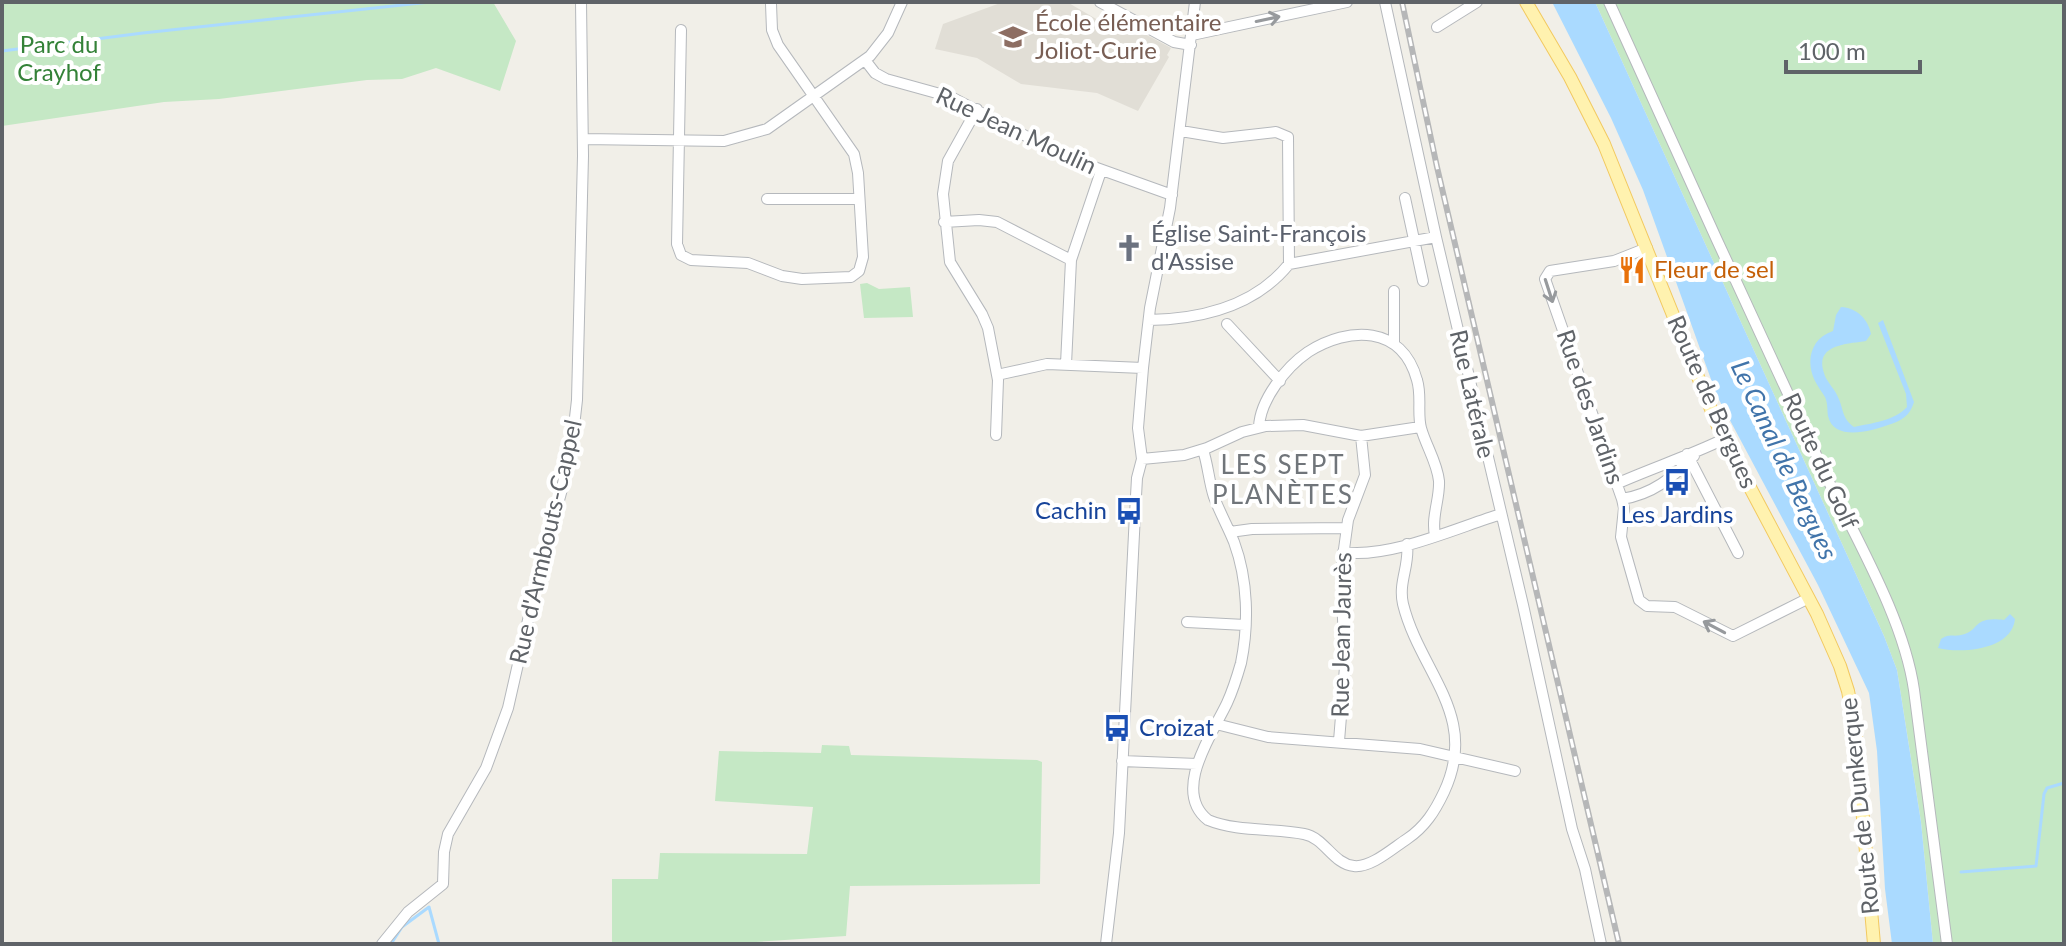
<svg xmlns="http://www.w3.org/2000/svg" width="2066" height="946" font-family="Lato,sans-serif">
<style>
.education{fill:#e1ded6}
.green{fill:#c5e8c5}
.water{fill:#aadaff}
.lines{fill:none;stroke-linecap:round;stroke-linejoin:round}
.stream{stroke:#aadaff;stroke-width:3}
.minor-casing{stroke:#b5b8bc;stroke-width:12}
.major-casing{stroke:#f2c960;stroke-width:14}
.minor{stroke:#fff;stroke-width:10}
.major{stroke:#fff2af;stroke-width:12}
.rail-casing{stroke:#b6b7b8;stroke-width:6}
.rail{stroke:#fff;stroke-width:3;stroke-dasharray:9;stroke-linecap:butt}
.oneway{stroke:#979a9d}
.labels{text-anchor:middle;stroke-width:8;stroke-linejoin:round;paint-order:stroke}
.education-label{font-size:24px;fill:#785e54;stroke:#fff;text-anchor:start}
.park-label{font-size:24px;fill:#348238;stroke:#fff}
.street-label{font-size:24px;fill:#5f6368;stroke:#fff}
.worship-label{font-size:24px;fill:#5b616d;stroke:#fff;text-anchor:start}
.food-label{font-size:24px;fill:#c56008;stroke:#fff;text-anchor:start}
.transit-label{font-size:24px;fill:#164399;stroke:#fff;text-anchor:end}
.water-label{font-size:26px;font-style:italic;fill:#4174aa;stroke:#fff}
.neighbourhood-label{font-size:26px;letter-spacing:2px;fill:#70757a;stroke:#fff}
</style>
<rect width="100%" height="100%" fill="#f1efe8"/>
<path class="education" d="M1003,2H1067L1110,27L1115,18L1171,48L1167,55L1169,57L1138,111L1097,93L1021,84L977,58L935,49L943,24Z"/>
<path class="green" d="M2,2H493L516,41L500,91L436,68L402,79L367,80L219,99L164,102L2,126Z
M1595,2H2064V944H1933L1921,822L1897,670L1884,636Z
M867,283L879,289L910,287L913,317L864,318L860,284Z
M822,745L849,746L851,755L1037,760L1042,762L1040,884L850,886L846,936L724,944H612V879H658L660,853L807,854L813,807L715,801L719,751L821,753Z"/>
<path class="water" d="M1552,2H1595L1884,636L1897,670L1905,721L1921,822L1933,944H1892L1885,889L1877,751L1869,693L1818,585L1717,396L1643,190L1611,118Z
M1841,307C1857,308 1868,319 1871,334L1866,341C1848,344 1814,344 1824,373C1826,381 1833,387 1837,395C1844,408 1841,418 1854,427C1872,423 1894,421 1907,407L1906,394L1878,323L1883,320L1914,402C1910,416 1901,421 1888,425C1871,431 1834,442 1828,416C1827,409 1828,404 1825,397C1822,392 1818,387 1815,381C1805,361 1811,338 1833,331L1836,315Z
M2010,614L2015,619C2012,650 1961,654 1938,648L1941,639C1950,633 1952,637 1961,635C1981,631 1971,616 2004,620Z"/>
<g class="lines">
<path class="stream" d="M2,51L143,33L430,2
M1961,872L2036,866L2044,794L2047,788L2064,783
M391,944L402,927L429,907L439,944"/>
<g class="minor-casing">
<path id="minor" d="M1100,2L1174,42L1191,45
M1385,2L1436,237L1523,605L1572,829L1585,869L1601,944
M1609,2C1678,156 1748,308 1819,461C1851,531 1903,614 1914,690L1947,944
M1437,27L1477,2
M681,30L677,244L681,255L691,260L748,263L782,276L802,279L851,277L859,271L863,257L858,173L854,154L778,45L772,30L771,4
M1192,35L1347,2
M865,60L875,73L886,79L951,97L1066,157L1172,195
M977,109L948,161L943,194L950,262L982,314L988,328L998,380L996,435
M1181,131L1223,138L1276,132L1288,137L1289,264
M583,139L724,141L767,129L870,56L888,33L902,2
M1405,198L1423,281
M767,199H859
M944,222L979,220L997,222L1071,260
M1647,248L1614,261L1550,271L1545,279L1622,499L1624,508L1621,537L1639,600L1647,606L1675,607L1733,636L1809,598
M1394,291V344
M1149,320C1201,319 1255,306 1289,264L1436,237
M1227,324L1280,381
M1066,364L1071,260L1101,171
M997,375L1047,364L1143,368
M1259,427C1260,400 1286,367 1308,352C1349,326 1402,325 1417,380C1422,396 1417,413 1421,428C1426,446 1437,462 1439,481C1440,499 1431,517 1435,535
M1203,450C1208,465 1209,482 1214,497C1220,513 1228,527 1234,542C1248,580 1249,624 1241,663C1237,677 1233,690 1227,703C1213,733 1171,791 1208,820C1237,832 1273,828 1304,834C1325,838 1333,864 1354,866C1371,868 1393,848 1407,839C1425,827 1435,811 1444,792C1480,715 1420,673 1403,604C1398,582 1410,565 1407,544
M1687,454L1738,553
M1142,459L1184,455L1207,448L1242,432L1266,426L1303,425L1361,436L1420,427
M1616,484C1652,468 1689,456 1724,439
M1622,499C1653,494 1672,478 1694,456
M1230,532L1252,529L1346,528
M1343,552C1389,559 1456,528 1501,514
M1187,622L1245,625
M1216,724L1268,737L1420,749L1515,771
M1339,741L1345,667L1341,571L1348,520L1365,475L1361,436
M1122,761L1197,764
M382,944L408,912L443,884L444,852L448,834L486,768L508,708L538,576L561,493L573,435L577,400L583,156L581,2
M1106,944L1119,833L1135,514L1137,478L1142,459L1138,428L1143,368L1150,308L1170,208L1195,2"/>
</g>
<g class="major-casing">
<path id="major" d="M1526,2L1570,77L1604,144L1719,429L1817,614L1840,666L1848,691L1855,727L1874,944"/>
</g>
<use href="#minor" class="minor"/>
<use href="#major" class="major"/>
<g class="rail-casing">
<path id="rail" d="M1402,2L1437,167L1619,944"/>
</g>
<use href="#rail" class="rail"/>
</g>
<defs><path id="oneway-shaft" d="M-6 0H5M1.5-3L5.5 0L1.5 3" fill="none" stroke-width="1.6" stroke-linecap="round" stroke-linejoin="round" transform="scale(2)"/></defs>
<g class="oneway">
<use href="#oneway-shaft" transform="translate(1268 19) rotate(-12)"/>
<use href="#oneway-shaft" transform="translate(1549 291) rotate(72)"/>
<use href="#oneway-shaft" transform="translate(1714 627) rotate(-152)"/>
</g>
<defs>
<g id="school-bare" transform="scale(2.16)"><path d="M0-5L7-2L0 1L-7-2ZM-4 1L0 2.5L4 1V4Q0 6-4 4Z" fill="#8d6e63" stroke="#fff" stroke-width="2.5" paint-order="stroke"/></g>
<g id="church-bare" transform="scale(2.16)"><path d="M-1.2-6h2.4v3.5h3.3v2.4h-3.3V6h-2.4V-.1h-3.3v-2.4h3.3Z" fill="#6b7280" stroke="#fff" stroke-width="2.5" paint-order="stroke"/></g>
<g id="restaurant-bare" transform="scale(2.16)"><path d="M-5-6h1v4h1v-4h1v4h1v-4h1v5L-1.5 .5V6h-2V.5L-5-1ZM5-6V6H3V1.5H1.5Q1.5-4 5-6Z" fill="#e8710a" stroke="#fff" stroke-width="2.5" paint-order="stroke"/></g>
<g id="bus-bare" transform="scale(2.16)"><path d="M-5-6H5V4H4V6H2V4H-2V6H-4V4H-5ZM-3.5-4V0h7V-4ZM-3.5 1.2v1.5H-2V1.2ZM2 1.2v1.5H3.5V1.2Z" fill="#1a4fb4" stroke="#fff" stroke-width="2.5" paint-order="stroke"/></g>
</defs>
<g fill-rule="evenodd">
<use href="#school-bare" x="1013" y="37"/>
<use href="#church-bare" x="1129" y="248"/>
<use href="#restaurant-bare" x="1632" y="270"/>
<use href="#bus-bare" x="1677" y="482"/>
<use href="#bus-bare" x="1129" y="511"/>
<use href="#bus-bare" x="1117" y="728"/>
</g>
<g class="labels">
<g class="education-label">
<text x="1035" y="31">École élémentaire<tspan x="1035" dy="28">Joliot-Curie</tspan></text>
</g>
<g class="park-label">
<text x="59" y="53">Parc du<tspan x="59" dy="28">Crayhof</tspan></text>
</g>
<g class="street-label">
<text transform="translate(1016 131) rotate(25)" y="8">Rue Jean Moulin</text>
<text transform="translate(1472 394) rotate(77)" y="8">Rue Latérale</text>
<text transform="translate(1712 402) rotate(66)" y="8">Route de Bergues</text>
<text transform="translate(1590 407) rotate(71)" y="8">Rue des Jardins</text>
<text transform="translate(1820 461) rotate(65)" y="8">Route du Golf</text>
<text transform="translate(546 542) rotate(-77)" y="8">Rue d'Armbouts-Cappel</text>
<text transform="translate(1342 635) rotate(-89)" y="8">Rue Jean Jaurès</text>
<text transform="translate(1860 806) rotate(-96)" y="8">Route de Dunkerque</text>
</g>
<g class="worship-label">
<text x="1151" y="242">Église Saint-François<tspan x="1151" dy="28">d'Assise</tspan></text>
</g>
<g class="food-label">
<text x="1654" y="278">Fleur de sel</text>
</g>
<g class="transit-label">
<text x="1107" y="519">Cachin</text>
<text x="1677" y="523" text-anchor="middle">Les Jardins</text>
<text x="1139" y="736" text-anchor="start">Croizat</text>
</g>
<g class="water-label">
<text transform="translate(1784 460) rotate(65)" y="9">Le Canal de Bergues</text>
</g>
<g class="neighbourhood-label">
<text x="1283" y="474">LES SEPT<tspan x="1283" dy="30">PLANÈTES</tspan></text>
</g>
</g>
<rect width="2066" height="946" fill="none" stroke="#5f6368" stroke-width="8"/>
<path d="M1786 60v12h134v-12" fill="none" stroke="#5f6368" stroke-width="4"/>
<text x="1798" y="60" font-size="24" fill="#5f6368" stroke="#ffffff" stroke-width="6" paint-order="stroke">100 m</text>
</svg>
